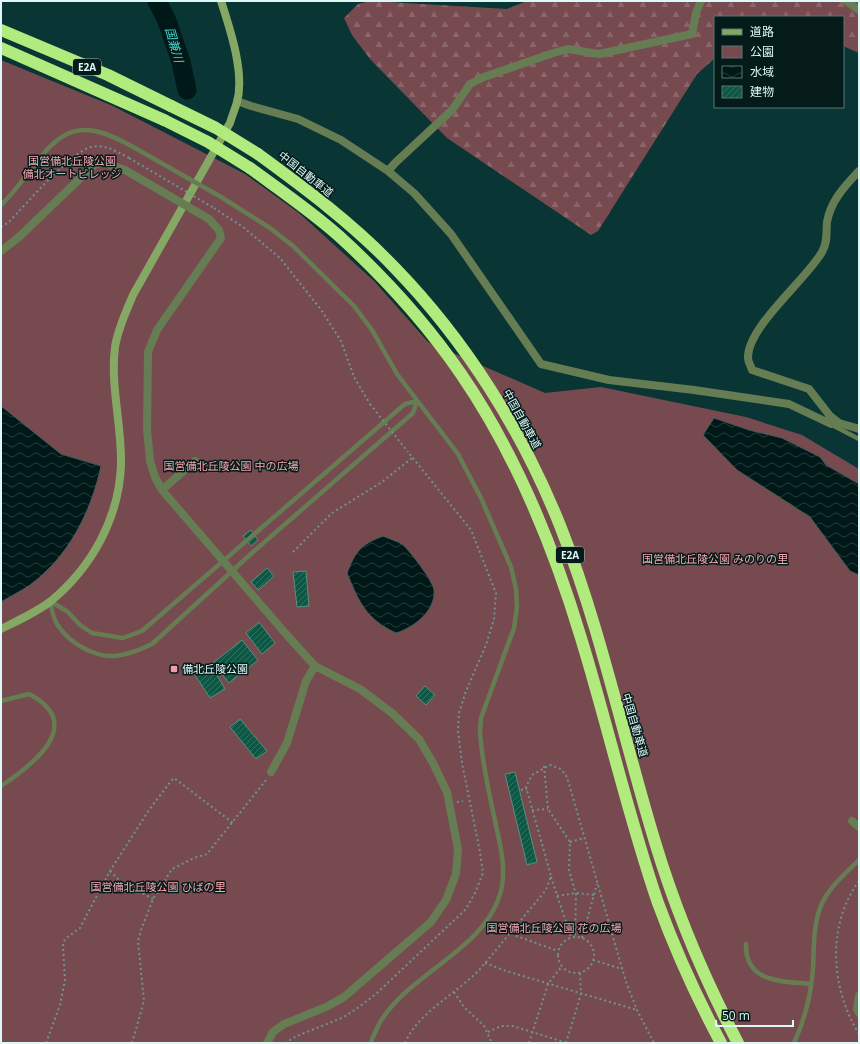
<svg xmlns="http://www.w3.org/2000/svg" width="860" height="1044" font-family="'Open Sans','Noto Sans JP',sans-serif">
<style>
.forest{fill:url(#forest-firs)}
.park{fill:#774a50}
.water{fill:url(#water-waves);stroke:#425c5a}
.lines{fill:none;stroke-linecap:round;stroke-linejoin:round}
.river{stroke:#001817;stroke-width:19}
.building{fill:url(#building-hatch);stroke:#5c8d7d}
.path{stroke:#6e9391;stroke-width:2;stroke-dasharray:2 3;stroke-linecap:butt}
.lane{stroke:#667d53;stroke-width:4.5}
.street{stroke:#667d53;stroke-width:8}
.secondary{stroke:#85a964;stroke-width:8}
.highway{stroke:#b1ea7d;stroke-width:12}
.path-bridge{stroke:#6e9391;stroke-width:2;stroke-dasharray:2 3;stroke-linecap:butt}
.lane-bridge{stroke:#667d53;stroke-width:4.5}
.street-bridge{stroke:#667d53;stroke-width:8}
.highway-bridge{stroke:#b1ea7d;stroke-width:12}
.poi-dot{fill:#f49aa6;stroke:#041b1a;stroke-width:1.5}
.labels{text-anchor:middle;stroke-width:3;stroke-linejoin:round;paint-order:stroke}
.shield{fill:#041b1a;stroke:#9cb6b5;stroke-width:1}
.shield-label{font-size:10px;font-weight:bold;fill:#ddf9f7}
.park-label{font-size:11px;fill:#f8a6b0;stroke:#041b1a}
.street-label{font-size:11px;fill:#ddf9f7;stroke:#041b1a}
.poi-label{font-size:11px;fill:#ddf9f7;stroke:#041b1a;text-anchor:start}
.water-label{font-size:12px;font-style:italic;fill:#45d8d3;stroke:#041b1a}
</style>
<defs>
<pattern id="forest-firs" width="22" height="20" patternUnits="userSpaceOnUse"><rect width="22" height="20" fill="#774a50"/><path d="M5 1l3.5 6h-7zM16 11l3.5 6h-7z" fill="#8a656a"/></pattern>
<pattern id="water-waves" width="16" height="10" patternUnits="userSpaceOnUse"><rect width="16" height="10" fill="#001817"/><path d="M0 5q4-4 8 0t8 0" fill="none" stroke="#253a3a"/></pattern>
<pattern id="building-hatch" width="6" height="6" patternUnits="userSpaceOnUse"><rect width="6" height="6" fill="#0f5745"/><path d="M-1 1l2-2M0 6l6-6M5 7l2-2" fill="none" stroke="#327061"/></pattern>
</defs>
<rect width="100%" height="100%" fill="#093634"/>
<path class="forest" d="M371,1L507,9L527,1H859V53L843,46V17H715V58L697,74L598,231L591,235L447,138L370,59L352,35L344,18L358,4Z"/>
<path class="park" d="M1,60L113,106L245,174L299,213L374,281L428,342L545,393L601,387L746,417L802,435L859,469V1043H1Z"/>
<path class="water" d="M1,406L61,454L101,466C91,512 69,556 30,585C21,591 11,596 1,602Z
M714,418L749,430L782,438L820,457L826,465L859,484V575L850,571L810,517L737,470L703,435Z
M383,536C389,539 398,541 403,545C410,551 433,581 434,590C436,611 413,628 396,633C366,619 359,602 347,573C356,551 360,545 383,536Z"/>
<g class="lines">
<path class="river" d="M157,1L167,21L181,62L187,90"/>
</g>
<path class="building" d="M251,530L258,540L251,546L243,536Z
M267,568L274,576L258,590L251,582Z
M306,571L309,606L297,607L293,572Z
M259,622L275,643L262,654L246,633Z
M242,640L258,660L229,683L213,663Z
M211,665L225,689L210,698L195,675Z
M425,686L435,695L426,705L416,696Z
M240,719L267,751L256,759L230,727Z
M515,772L537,862L527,865L505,774Z"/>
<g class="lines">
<path class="path" d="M214,208L243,227L280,258L322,311L341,341L354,377L370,404
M1,227L9,222C24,206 72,151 91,147C105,144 116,151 129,158
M293,552L332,513L382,482L412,458
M544,766L548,809L570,842L569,870L576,895L575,937
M521,790L527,789
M457,802L463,801
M532,810L548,809
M570,842L584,838
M110,871L119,880L153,899
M551,877L571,937
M859,881C826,926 831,989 859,1034
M557,896L576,893L594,895
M511,934L558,951
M558 955a18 18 0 1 1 36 0a18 18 0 1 1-36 0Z
M582,938L597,884
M593,960L622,969
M485,963L506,971L637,1010
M454,992L464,1007L484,1026L492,1043
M488,1032L501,1026H513L567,1043
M46,1043L60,1005L65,980L63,945L65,939L80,928L110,871L149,810L171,781L174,778L233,823
M132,1043L144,1001L138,941L141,930L153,899L172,869L194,858L207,854L266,780
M285,1043L297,1036L344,1017L359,1007L376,994L466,909L475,893L483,873L480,852L462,763L458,731L459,713L466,691L486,645L494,619L496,593L471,530L408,452
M405,1043C418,1012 458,993 481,968L546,890L551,876L526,787L532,775L550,765L561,769L567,777L626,982L637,1010L654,1043
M529,1043L548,984L562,966
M566,1043L581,994L580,973"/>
<path class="lane" d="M221,197L270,228L293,246L354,306L372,330L397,374L458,454L481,498L511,567L516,589L517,607L514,628L481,718L480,732C482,760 488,789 494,816C499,840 507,867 501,891C486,951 405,974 378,1026C376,1032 372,1037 371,1043
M1,205C11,196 19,185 27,174C63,126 80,117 135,148
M832,425L859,439
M50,601C52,610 53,620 59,627C70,643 94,657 114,656C127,655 140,650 152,644L253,552L413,413L417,401
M50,601L68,612L80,625L92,633L123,638L142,631L405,404L417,401
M1,701L29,694C86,724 34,764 1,786
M746,944C745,983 782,981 810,984
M794,1043C805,1019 811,995 813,969C814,948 813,928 820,908C827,889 845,874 859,860"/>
<path class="street" d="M846,1L859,10
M237,101L251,106L298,119L341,140L388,171L414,193L451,234L541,364L609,380L694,390L789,404L831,424L839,423L830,416L809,389L752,370C751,366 748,362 748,358C747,327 806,280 822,252C828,242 826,232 827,222C831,200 845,186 859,171
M388,171L395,163L452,110L470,84L484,77L553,53L568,49L599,54L692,34L696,13L701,1
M1,251L19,237L94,165L102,162L125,170
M839,423L859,429
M162,490L195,461
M199,533L162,490L155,477L150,461L147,429L148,352L157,330L221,238L219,230L209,219
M271,772L287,743L306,681L315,666
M852,821L859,827
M859,996L857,1009L859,1013
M267,1043L273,1032L284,1024L326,1007L344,997L431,922L446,900L456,874L458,849L447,792L433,763L419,739L392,713L360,689L315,666L286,634"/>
<path class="secondary" d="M1,629C17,621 37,612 51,601C92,567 119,518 121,465C122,425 110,386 115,347C118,328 126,312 133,295L230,123C232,116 235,109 237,102C245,73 230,29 221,1"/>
<path class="highway" d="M1,30L108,75L171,106
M1,48L164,120
M258,154C306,189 353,224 394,267C466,341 523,432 561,528C601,630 623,737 655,842C676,912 704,978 738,1043
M250,168C280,190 311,211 339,236C384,277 426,323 461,374C516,454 553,545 581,638C608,726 628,816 658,903C676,952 697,998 721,1043"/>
<path class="path-bridge" d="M129,158L214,208
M370,404L408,452"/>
<path class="lane-bridge" d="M135,148L221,197"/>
<path class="street-bridge" d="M125,170L209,219
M199,533L286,634"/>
<path class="highway-bridge" d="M171,106L216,128L258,154
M164,120L208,142L250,168"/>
</g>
<rect class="poi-dot" x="170" y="665" width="8" height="8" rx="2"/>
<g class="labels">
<g class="shield">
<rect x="73" y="59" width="28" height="16" rx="3"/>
<rect x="556" y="547" width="28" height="16" rx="3"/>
</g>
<g class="shield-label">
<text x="87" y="71">E2A</text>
<text x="570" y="559">E2A</text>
</g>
<g class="park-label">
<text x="72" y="165">国営備北丘陵公園<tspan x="72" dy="13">備北オートビレッジ</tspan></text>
<text x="231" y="470">国営備北丘陵公園 中の広場</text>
<text x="715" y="563">国営備北丘陵公園 みのりの里</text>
<text x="158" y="891">国営備北丘陵公園 ひばの里</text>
<text x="554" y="932">国営備北丘陵公園 花の広場</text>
</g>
<g class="street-label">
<text transform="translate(306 174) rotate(38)" y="4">中国自動車道</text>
<text transform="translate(522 419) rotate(61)" y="4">中国自動車道</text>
<text transform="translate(635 725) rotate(74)" y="4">中国自動車道</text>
</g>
<g class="poi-label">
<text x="182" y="673">備北丘陵公園</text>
</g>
<g class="water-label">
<text transform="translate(174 45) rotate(74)" y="4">国兼川</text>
</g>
</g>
<rect width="860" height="1044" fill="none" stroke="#ddf9f7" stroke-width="4"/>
<rect x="714" y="16" width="130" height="92" fill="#041b1a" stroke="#5b7472"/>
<rect x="722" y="29" width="20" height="6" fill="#85a964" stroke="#5b7472"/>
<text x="750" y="36" font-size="12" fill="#ddf9f7">道路</text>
<rect x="722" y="46" width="20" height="12" fill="#774a50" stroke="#5b7472"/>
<text x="750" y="56" font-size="12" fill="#ddf9f7">公園</text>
<rect x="722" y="66" width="20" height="12" fill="url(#water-waves)" stroke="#5b7472"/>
<text x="750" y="76" font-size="12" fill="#ddf9f7">水域</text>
<rect x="722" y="86" width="20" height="12" fill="url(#building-hatch)" stroke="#5b7472"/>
<text x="750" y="96" font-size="12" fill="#ddf9f7">建物</text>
<path d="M716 1020v6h77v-6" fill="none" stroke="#ddf9f7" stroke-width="2"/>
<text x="722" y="1020" font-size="12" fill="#ddf9f7" stroke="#041b1a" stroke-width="3" paint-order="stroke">50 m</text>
</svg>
